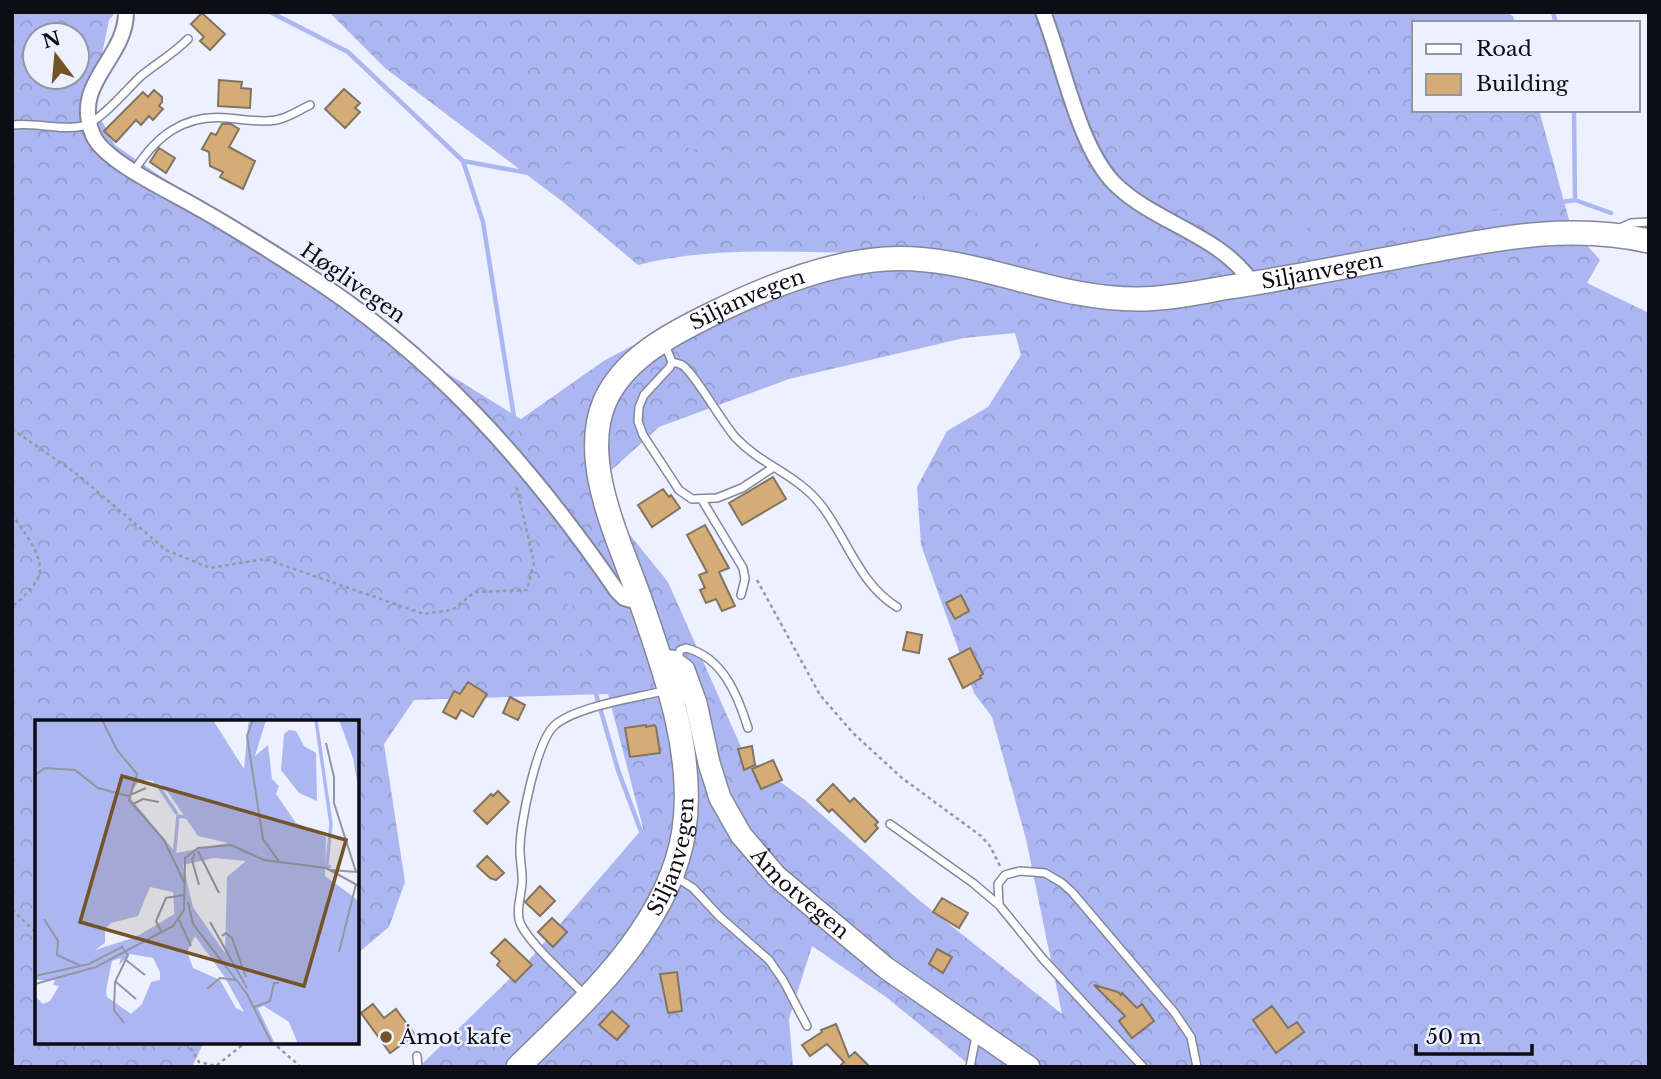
<svg xmlns="http://www.w3.org/2000/svg" width="1661" height="1079" font-family="'Libre Baskerville',serif">
<style>
.forest{fill:url(#forest-crowns);fill-rule:evenodd}
.lines{fill:none;stroke-linecap:round;stroke-linejoin:round}
.stream{stroke:#acb7f2;stroke-width:4.5}
.building{fill:#d5ac76;stroke:#827461;stroke-width:2}
.service-casing{stroke:#82879d;stroke-width:10}
.minor-casing{stroke:#82879d;stroke-width:18}
.secondary-casing{stroke:#82879d;stroke-width:24}
.primary-casing{stroke:#82879d;stroke-width:26}
.path{stroke:#9597a2;stroke-width:2.5;stroke-dasharray:3.5 3.5;stroke-linecap:butt}
.service{stroke:#fff;stroke-width:7}
.minor{stroke:#fff;stroke-width:14}
.secondary{stroke:#fff;stroke-width:21}
.primary{stroke:#fff;stroke-width:23}
.poi-dot{fill:#735429;stroke:#edf0fe;stroke-width:2.5}
.labels{text-anchor:middle;stroke-width:5;stroke-linejoin:round;paint-order:stroke}
.street-label{font-size:21px;fill:#0c0d15;stroke:#edf0fe}
.poi-label{font-size:21px;fill:#0c0d15;stroke:#edf0fe;text-anchor:start}
.inset-river{fill:none;stroke:#acb7f2;stroke-width:3.5}
.inset-road{fill:none;stroke:#9395a1;stroke-width:2}
.view{fill:#735429;fill-opacity:0.15;stroke:#735429;stroke-width:3.5}
.inset-edge{fill:none;stroke:#0c0d15;stroke-width:3.5}
</style>
<defs>
<pattern id="forest-crowns" width="20" height="18" patternUnits="userSpaceOnUse" patternTransform="scale(1.75)"><rect width="20" height="18" fill="#acb7f2"/><path d="M2 6a3 3 0 1 1 6 0M12 15a3 3 0 1 1 6 0" fill="none" stroke="#939ccf"/></pattern>
</defs>
<rect width="100%" height="100%" fill="#edf0fe"/>
<path class="forest" d="M12,12H116L109,20L92,103L115,145L330,293L348,312L521,419L605,360L684,319L878,253C801,253 713,245 638,265L563,202L385,68L329,12H1506L1513,16L1515,23H1414V110H1539L1571,227L1600,260L1587,283L1649,313V1067H972L886,997L812,946L789,1019L793,1067H419L529,960L643,828L608,694L414,700L384,744L405,882L389,927L357,954V722H37V1042H204L192,1067H12ZM35,35H77V77H35ZM1015,333L1021,355L988,407L947,431L917,487L921,545L974,693L992,717L1026,839L1062,1014L919,900L805,800L745,756L668,582L592,488L659,427L789,379L964,338Z"/>
<g class="lines">
<path class="stream" d="M270,12L348,52L463,161
M1553,12L1556,23
M1574,110L1575,200
M1256,253L1302,227L1340,219L1364,218L1411,226L1575,200L1611,213
M520,455L483,222L463,161L539,175L661,140L719,152L831,186L941,196L1009,225L1119,284L1152,283L1188,278
M523,474L530,513L555,553L618,770L649,853
M701,982L718,1059L717,1067"/>
</g>
<path class="building" d="M202,13L225,34L210,50L200,41L204,37L191,24Z
M219,80L242,82L241,88L251,89L250,108L218,106Z
M344,89L360,103L355,108L360,112L345,128L325,109Z
M154,90L162,97V102L159,106L163,109L153,120L149,116L141,125L136,120L116,142L104,131L143,92L148,97Z
M222,124H231L239,129L229,147L255,161L243,189L220,177L223,172L210,166L209,152L202,149L211,133L216,135Z
M159,148L175,158L166,173L150,162Z
M773,477L786,499L742,525L729,503Z
M663,489L669,497L671,495L680,508L652,527L638,505Z
M705,525L729,568L719,572L735,606L722,611L716,599L706,603L700,590L705,588L699,575L707,572L687,535Z
M961,595L969,611L955,619L946,603Z
M907,632L922,635L919,653L903,650Z
M970,648L983,674L980,676L981,678L963,688L949,659Z
M468,682L487,694L473,717L461,710L456,719L443,712L454,691L460,694Z
M510,697L525,705L518,720L503,713Z
M646,725V727L654,725L656,727L660,753L630,757L625,728Z
M752,746L755,765L744,770L738,749Z
M773,760L782,780L761,789L752,769Z
M833,784L850,802L854,798L878,822L875,825L878,828L865,842L832,809L829,812L817,800Z
M498,791L509,802L487,824L474,811L491,794L493,796Z
M487,856L504,873L496,880L490,878L477,866Z
M540,886L555,901L540,916L525,902Z
M942,898L968,913L959,928L933,912Z
M552,918L567,932L553,947L538,932Z
M505,939L532,965L515,982L497,965L500,961L491,953Z
M937,949L952,957L943,973L929,964Z
M677,972L682,1011L668,1013L660,974Z
M1094,985L1118,992L1121,995L1122,993L1137,1008L1142,1004L1154,1021L1132,1038L1119,1021L1125,1016Z
M373,1004L384,1018L396,1009L415,1035L390,1053L361,1013Z
M1272,1006L1288,1028L1297,1022L1304,1032L1276,1053L1253,1020Z
M612,1011L629,1026L617,1040L599,1025Z
M836,1024L849,1057L855,1052L870,1067H839L844,1062L827,1044L810,1056L802,1045L822,1032L821,1030Z"/>
<g class="lines">
<g class="service-casing">
<path id="service" d="M12,125C36,122 60,131 83,126C101,121 127,89 141,76C158,62 172,55 188,39
M134,171C156,136 184,114 227,118C243,119 259,123 276,120C288,118 299,110 310,105
M1618,229L1631,223L1649,222
M665,345L672,362L670,367L644,395L639,407L638,421L643,435L679,490L692,499L717,498L742,488L774,467
M672,362C675,363 679,363 682,365C693,371 723,424 736,438C761,465 798,475 821,505C847,538 859,584 897,607
M702,500L743,568L745,579L741,595
M677,663L680,650L686,648C723,657 738,696 748,728
M890,824L973,883L999,905L1043,959L1143,1067
M674,876L693,888L719,916L769,960L783,980L807,1026
M999,905L998,884L1005,875L1020,871L1045,873L1062,883L1072,892L1174,1012L1191,1037L1197,1067
M586,997C568,976 534,949 521,925C515,913 521,897 522,883C523,873 520,862 520,851C519,826 537,740 555,725C577,706 637,698 667,690
M417,1056L418,1067
M970,1067L976,1036"/>
</g>
<g class="minor-casing">
<path id="minor" d="M126,12C126,60 71,82 93,135C104,162 174,193 200,209C234,228 267,249 300,270C433,354 529,463 617,591L624,598L642,603
M1043,12C1063,62 1078,147 1115,184C1156,224 1220,234 1253,284"/>
</g>
<g class="secondary-casing">
<g id="secondary">
<path id="s1" d="M661,661H672L684,670L696,703L709,763L720,798L741,835L776,876L886,968L1029,1067"/>
</g>
</g>
<g class="primary-casing">
<g id="primary">
<path id="s2" d="M518,1067C584,1002 670,926 684,830C695,755 666,675 642,605C622,545 578,463 605,401C623,361 664,338 702,319C755,292 824,263 885,259C969,253 1051,300 1139,299C1169,299 1200,292 1230,287C1297,277 1363,263 1430,251C1503,237 1574,224 1649,241"/>
</g>
</g>
<path class="path" d="M12,429L78,475L166,550L210,568L265,559L424,614L452,610L475,592L527,590L534,563L516,484
M12,514C23,532 51,562 35,583C29,592 20,600 12,607
M757,580L820,695L853,733L902,778L981,836L990,846L1000,866
M12,910L37,933
M187,1042L199,1062L216,1066L246,1042
M272,1042L301,1067"/>
<use href="#service" class="service"/>
<use href="#minor" class="minor"/>
<use href="#secondary" class="secondary"/>
<use href="#primary" class="primary"/>
</g>
<circle class="poi-dot" cx="386" cy="1037" r="7"/>
<g class="labels">
<g class="street-label">
<text dy="7" stroke="none"><textPath href="#s2" startOffset="1505">Siljanvegen</textPath></text>
<text transform="translate(353 283) rotate(35)" y="7">Høglivegen</text>
<text dy="7" stroke="none"><textPath href="#s2" startOffset="917">Siljanvegen</textPath></text>
<text dy="7" stroke="none"><textPath href="#s2" startOffset="266">Siljanvegen</textPath></text>
<text dy="7" stroke="none"><textPath href="#s1" startOffset="285">Åmotvegen</textPath></text>
</g>
<g class="poi-label">
<text x="400" y="1044">Åmot kafe</text>
</g>
</g>
<g transform="translate(35 720)">
<rect width="324" height="324" fill="#edf0fe"/>
<path d="M0,0H178L209,49L213,5L215,0H231L220,36L233,25L237,59L244,66L241,74L261,103L291,117L290,156L324,181V324H263L254,302L229,286L223,288L240,324H0V276L8,284L15,281L24,266L18,265L20,260H0ZM105,60L121,61L130,68L163,116L193,123L141,133L97,80L95,73ZM179,138L211,141L192,157L190,233L158,187L148,145ZM115,167L142,173L141,193L101,217L60,230L70,223V209L76,203L103,196ZM160,216L189,256L209,292L201,288L185,260L158,248L152,232ZM95,234L118,238L125,252V260L116,262L107,284L96,294L72,277L71,271L77,241L86,238L84,245ZM304,0H324V72L318,38ZM254,10L261,11L269,26L281,33L282,81L264,73L246,50L249,14Z" fill="#acb7f2" fill-rule="evenodd"/>
<path class="inset-river" d="M79,0L142,94M281,0L296,104L292,144M139,138L143,96L171,100L206,119L223,134M247,139L259,137L296,147M139,144L141,196M0,145L21,61L30,43M118,324L143,216"/>
<path class="inset-road" d="M67,0L82,30L102,54L94,80L129,120L149,162M218,0L212,16L228,119L245,143M291,23L299,57V83L321,152L295,150M0,55L10,48L40,50L63,68L93,76L111,68M98,84L108,79L124,82M163,131L184,173M160,133L157,140L164,165M153,182L158,204L212,274L237,324M9,199L23,221L22,235L46,246M144,200L156,226M175,202L212,268M127,213L121,201L131,178L149,175M187,216L191,213L197,218L211,257M304,232L321,164M91,240L110,255M0,256L54,244L87,227L93,235L80,262L79,290L89,303M81,262L101,279M0,264L61,247L138,206L149,190L150,138L163,128L196,125L229,140L291,148L324,166M172,269L185,258L201,260M219,287L235,281L239,263H244"/>
<path class="view" d="M87,56L311,120L269,266L45,202Z"/>
<rect width="324" height="324" class="inset-edge"/>
</g>
<rect width="1661" height="1079" fill="none" stroke="#0c0d15" stroke-width="28"/>
<rect x="1412" y="21" width="228" height="91" fill="#edf0fe" stroke="#9395a1" stroke-width="2"/>
<rect x="1426" y="44" width="35" height="10" fill="#ffffff" stroke="#9395a1" stroke-width="2"/>
<text x="1476" y="56" font-size="21" fill="#0c0d15">Road</text>
<rect x="1426" y="74" width="35" height="21" fill="#d5ac76" stroke="#9395a1" stroke-width="2"/>
<text x="1476" y="91" font-size="21" fill="#0c0d15">Building</text>
<g transform="translate(56 56) rotate(344)"><circle r="33" fill="#edf0fe" stroke="#9395a1" stroke-width="2"/>
<path d="M0-5L12 26L0 18L-12 26Z" fill="#735429"/>
<text y="-10" font-size="19" font-weight="bold" text-anchor="middle" fill="#0c0d15">N</text>
</g>
<path d="M1416 1044v10h116v-10" fill="none" stroke="#0c0d15" stroke-width="3.5"/>
<text x="1426" y="1044" font-size="21" fill="#0c0d15" stroke="#edf0fe" stroke-width="5" paint-order="stroke">50 m</text>
</svg>
